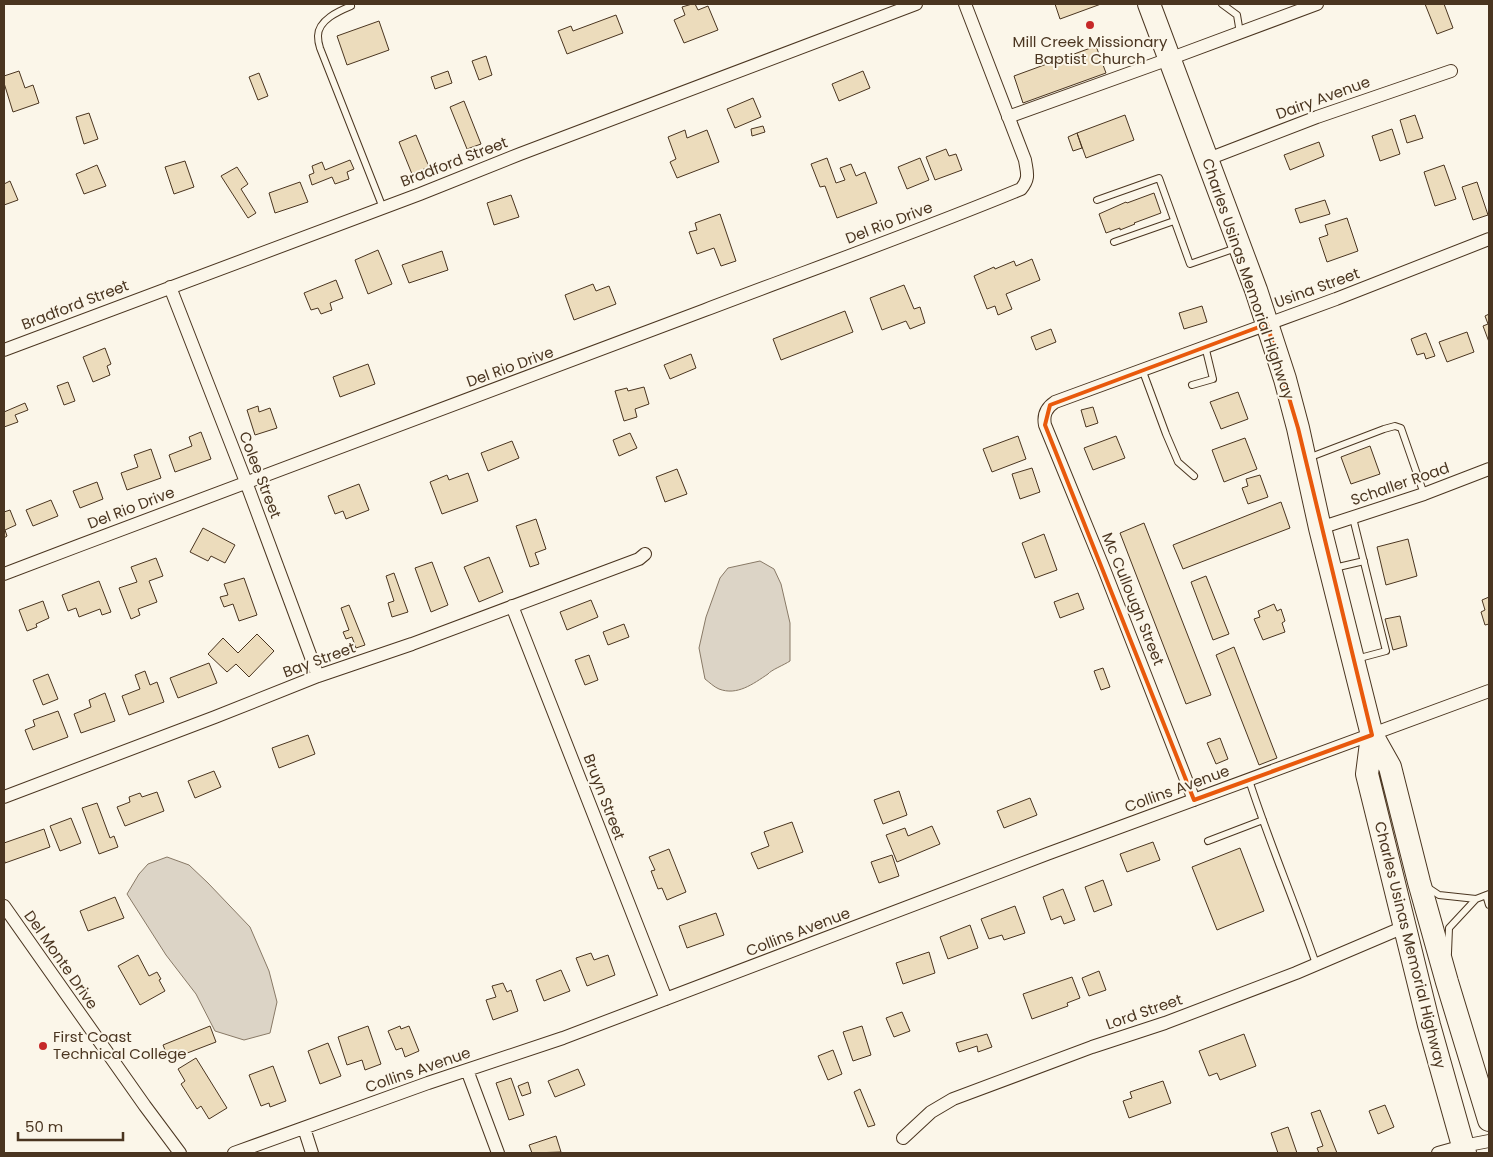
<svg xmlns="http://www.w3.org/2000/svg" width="1493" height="1157" font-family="Poppins,sans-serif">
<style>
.water{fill:#dcd4c6;stroke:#887966}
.building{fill:#ecdcbc;stroke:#4a3520}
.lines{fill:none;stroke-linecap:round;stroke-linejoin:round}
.lane-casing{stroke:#4a3520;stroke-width:8}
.street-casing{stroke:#4a3520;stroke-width:14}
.highway-casing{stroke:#4a3520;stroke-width:24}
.lane{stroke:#fbf6e9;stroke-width:6}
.street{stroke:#fbf6e9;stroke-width:12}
.highway{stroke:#fbf6e9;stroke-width:22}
.marked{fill:none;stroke:#e8590c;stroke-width:4;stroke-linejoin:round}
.poi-dot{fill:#c62828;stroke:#fbf6e9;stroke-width:2}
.labels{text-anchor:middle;stroke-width:4;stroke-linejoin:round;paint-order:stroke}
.poi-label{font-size:15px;fill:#4a3520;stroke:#fbf6e9}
.street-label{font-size:15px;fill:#4a3520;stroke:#fbf6e9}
</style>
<rect width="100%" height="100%" fill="#fbf6e9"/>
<path class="water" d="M760,561L774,569L781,584L790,623V661C784,665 771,670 768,674C753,684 737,696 719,689C714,687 709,682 705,679L699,648L706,617L720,578L728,568Z
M167,857L189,865L208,883L250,927L269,971L277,1002L270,1033L244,1040L215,1031L196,994L166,955L127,894L139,874L148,864Z"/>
<path class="building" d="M692,4H695L698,10L708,6L718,30L684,43L674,20L685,15L682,7Z
M1055,4H1101L1060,19Z
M1425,4H1444L1453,28L1437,34Z
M616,15L623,33L567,54L558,31L571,26L573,31Z
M379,21L389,50L347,65L337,36Z
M1096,46L1106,73L1023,103L1014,76Z
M486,56L492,75L479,80L472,61Z
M19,71L25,88L33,85L39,103L13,112L4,83V76Z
M448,71L452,83L435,89L431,77Z
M863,71L870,88L839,101L832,84Z
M259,73L268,96L258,100L249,77Z
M753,98L761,117L735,128L727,109Z
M464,101L481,144L467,149L450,107Z
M89,113L98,139L84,144L76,117Z
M1125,115L1134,140L1086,158L1077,133Z
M1415,115L1423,138L1407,143L1400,120Z
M763,126L765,132L752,136L751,129Z
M1392,129L1400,154L1380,161L1372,136Z
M685,130L687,138L707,130L719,162L677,178L670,162L676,159L668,137Z
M1077,133L1082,148L1073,151L1068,137Z
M416,135L429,167L412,174L399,142Z
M1319,142L1324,156L1290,170L1284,155Z
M946,149L949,156L956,154L962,170L935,180L926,157Z
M827,158L836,183L845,180L840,168L851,164L856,176L865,172L877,203L837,218L825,186L820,187L811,164Z
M920,158L929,180L907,189L898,167Z
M350,160L354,169L347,172L349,179L335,184L332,177L312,185L309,175L314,173L312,166L322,162L325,170Z
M185,161L194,187L174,194L165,167Z
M97,165L106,186L84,194L76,174Z
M1444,165L1456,199L1435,206L1424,172Z
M237,167L248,184L241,189L256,213L248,218L221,176Z
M10,181L18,200L4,205V184Z
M300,182L308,202L275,213L269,193Z
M1477,182L1488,215L1473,220L1462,187Z
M1154,193L1161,213L1134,223L1135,224L1120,230V228L1106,233L1099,214L1126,202L1127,203Z
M511,195L519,217L494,225L487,203Z
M1325,200L1330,214L1300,223L1295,209Z
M720,214L736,261L721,266L714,248L697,254L689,232L697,230L695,223Z
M1347,218L1358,251L1327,262L1319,238L1328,235L1325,225Z
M378,250L392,284L368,294L355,260Z
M442,251L448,270L409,283L402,265Z
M1032,259L1040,280L1006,294L1012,309L998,315L995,306L987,309L974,276L994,267L995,269L1014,261L1016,266Z
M336,280L343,298L330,303L332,310L321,314L318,308L311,310L304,293Z
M593,284L596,291L609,286L616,304L574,320L565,295Z
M904,285L914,309L920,307L925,323L910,329L906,321L882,330L870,298Z
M1202,306L1207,322L1184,329L1179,313Z
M845,311L853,332L781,360L773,339Z
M1489,314V342L1483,326L1488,324L1485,316Z
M1051,329L1056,342L1036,350L1031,337Z
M1467,332L1474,352L1447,362L1439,342Z
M1426,333L1435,356L1426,359L1424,353L1417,355L1411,339Z
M105,348L111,364L107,366L110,375L93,382L83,357Z
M691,354L696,368L670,379L664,365Z
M368,364L375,384L340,397L333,377Z
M68,382L75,401L64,405L57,386Z
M644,387L649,404L635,409L637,417L624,421L615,391L627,388L628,391Z
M1238,392L1248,419L1221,429L1210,402Z
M25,403L28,410L15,415L18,422L4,427V412Z
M258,406L259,412L270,408L277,428L255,435L247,410Z
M1093,407L1098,423L1086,427L1081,410Z
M201,432L211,459L175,472L169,455L192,446L189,437Z
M630,433L637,448L619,456L613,440Z
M1018,436L1026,459L992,472L983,449Z
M1116,436L1125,458L1093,470L1084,448Z
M1245,438L1257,469L1224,482L1212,450Z
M512,441L519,458L488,471L481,453Z
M1370,446L1380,474L1351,484L1341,457Z
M151,449L161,478L127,490L121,473L138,467L134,455Z
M1032,468L1040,492L1020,499L1012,474Z
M677,469L687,494L665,502L656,477Z
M468,473L478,501L442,514L430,482L447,475L449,480Z
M1260,475L1268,497L1248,504L1242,488L1248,486L1246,479Z
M97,482L103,499L80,508L73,491Z
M359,484L369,510L346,519L343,511L335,514L328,496Z
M51,500L58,516L33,526L26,510Z
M1281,502L1290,528L1183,569L1173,545Z
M10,510L16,525L5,530L7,536L4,538V512Z
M536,519L546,549L535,553L539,564L530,567L516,526Z
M1144,523L1211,695L1186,704L1120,533Z
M203,528L235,545L225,563L211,556L208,561L190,552Z
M1044,534L1057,570L1035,578L1022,543Z
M1408,539L1417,576L1386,585L1377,547Z
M489,557L503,592L479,602L464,567Z
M156,558L163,576L149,581L157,602L138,609L140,615L131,619L119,588L137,582L131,567Z
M432,562L448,605L431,612L415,568Z
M394,573L408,612L392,617L388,603L394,601L386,576Z
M1206,576L1229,634L1213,640L1191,582Z
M244,578L257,615L239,621L233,604L224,607L220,597L228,595L224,584Z
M99,581L111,612L102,615L100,609L79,617L76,608L68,611L62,595Z
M1078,593L1084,609L1060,618L1054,602Z
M1489,597V624L1485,625L1481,612L1485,610L1482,600Z
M591,600L598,617L567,630L560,612Z
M43,601L49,618L36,624L37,627L27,631L19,610Z
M1274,604L1277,611L1281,609L1285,621L1282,623L1285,632L1263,640L1254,619L1260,617L1258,611Z
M349,605L365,645L356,648L352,637L346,639L343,632L349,630L341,608Z
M1400,616L1407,646L1393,650L1385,619Z
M624,624L629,637L608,645L603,632Z
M257,634L274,651L249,677L236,664L227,672L208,654L223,638L238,653Z
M1234,647L1277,758L1259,765L1216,655Z
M589,655L598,680L585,685L575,660Z
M209,663L217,683L178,698L170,678Z
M1103,668L1110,687L1101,690L1094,671Z
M145,671L150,685L157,682L164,702L129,715L122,696L140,689L135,675Z
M48,674L58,699L43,705L33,680Z
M105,693L115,721L81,733L74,714L91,707L89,700Z
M58,711L68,737L33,750L25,730L35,726L33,720Z
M308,735L315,754L279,768L272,748Z
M1220,738L1228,759L1216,764L1207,743Z
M214,771L221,787L195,798L188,781Z
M899,791L907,815L883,824L874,800Z
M157,792L164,811L125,826L117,807L130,802L129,797L140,793L142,797Z
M1030,798L1037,815L1004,828L997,811Z
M97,803L110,838L114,836L118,847L99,854L82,808Z
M71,818L81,843L60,851L50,826Z
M792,822L803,852L758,869L751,853L769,846L764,832Z
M932,826L940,844L897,862L886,835L905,828L908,836Z
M44,829L50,847L5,863L4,858V843Z
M1153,842L1160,860L1127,872L1120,854Z
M1240,848L1264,911L1217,930L1192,867Z
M669,849L686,892L667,900L662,888L658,889L651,871L655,870L649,857Z
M892,855L899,876L879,883L871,862Z
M1103,880L1112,905L1094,912L1085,887Z
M1063,889L1075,920L1064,924L1061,916L1051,920L1043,897Z
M115,897L124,918L88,931L80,911Z
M1015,906L1025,933L1004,940L1002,935L989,939L981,919Z
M716,913L724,935L687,948L679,926Z
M970,925L978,948L948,959L940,937Z
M929,952L935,973L903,984L896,963Z
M591,953L594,960L608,955L615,975L587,986L576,958Z
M138,955L149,976L157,972L161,979L159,980L165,991L140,1005L118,966Z
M561,970L570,991L544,1001L536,980Z
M1099,971L1106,990L1089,996L1082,978Z
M1072,977L1080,998L1067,1003L1068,1006L1032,1019L1023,994Z
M503,983L507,992L511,990L518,1011L493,1020L486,1000L496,997L492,986Z
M902,1012L910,1031L894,1037L886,1018Z
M210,1026L216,1042L169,1060L163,1045Z
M368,1026L381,1064L365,1070L362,1060L347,1065L338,1037Z
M400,1026L401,1029L409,1026L419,1051L405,1057L402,1048L396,1050L388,1031Z
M862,1026L871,1055L853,1061L843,1032Z
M987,1034L992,1047L978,1052L977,1046L959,1052L956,1043Z
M1244,1034L1256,1066L1220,1080L1217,1073L1209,1076L1199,1051Z
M328,1043L341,1076L320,1084L308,1051Z
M833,1050L842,1074L828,1080L818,1056Z
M196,1058L227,1108L209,1119L201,1106L197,1109L181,1084L185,1081L178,1069Z
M273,1066L286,1101L270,1107L269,1103L261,1106L249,1075Z
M578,1069L585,1085L555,1097L548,1081Z
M511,1078L524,1115L509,1120L496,1083Z
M1163,1081L1171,1103L1129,1118L1123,1101L1132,1098L1130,1092Z
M528,1082L531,1093L522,1096L518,1086Z
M860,1089L875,1125L868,1127L854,1092Z
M1385,1105L1394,1127L1378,1134L1369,1111Z
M1320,1110L1337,1153H1319L1317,1148L1323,1146L1311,1113Z
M1288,1127L1297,1153H1278L1271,1133Z
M556,1136L561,1152L532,1153L529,1145Z"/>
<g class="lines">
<g class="lane-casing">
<path id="lane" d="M1222,4L1237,15L1240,33
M351,6C339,11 318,20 318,36C318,40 319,45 320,48L383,208
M1097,200L1159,178L1190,264L1236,248
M1114,242L1174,221
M1142,369L1166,434L1178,462L1194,476
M1192,385L1213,379L1205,346
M1308,458L1384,429L1395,426L1401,428L1424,494
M1353,518L1386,651L1356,659
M1334,568L1364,561
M1249,780C1269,842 1295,902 1316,964
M1208,841L1263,820
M1427,887L1439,895L1476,899
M1486,895L1489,905
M1448,953L1449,928L1476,899L1489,894"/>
</g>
<g class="street-casing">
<path id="street" d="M1008,117L1169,59L1317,4
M1208,159L1317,117L1451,71
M170,287L246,482L318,676
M4,350L420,194L520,154L916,4
M1320,528L1424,494L1489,469
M4,574C237,485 471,399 705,310C810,270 917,232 1021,189C1030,178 1027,173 1025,160L965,4
M512,606L666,999
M4,797L215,717L318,676L412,644L639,559L645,554
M1194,800L1104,569L1045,425C1043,415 1046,408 1055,402L1336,299L1489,239
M4,906L145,1106L180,1153
M467,1070L498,1153
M304,1128L312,1153
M903,1138L931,1112L953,1099L1092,1047L1165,1023L1296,973L1404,927
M234,1153L428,1083L563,1038L1047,854L1489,691
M1438,1153L1463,1146L1489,1141"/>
</g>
<g class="highway-casing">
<path id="highway" d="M1149,4L1256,290L1285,379L1298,428L1320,528L1372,735L1390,767L1419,882L1447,982L1489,1120
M1372,735L1367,774L1429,1025L1465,1153"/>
</g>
<use href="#lane" class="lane"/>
<use href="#street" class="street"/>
<use href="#highway" class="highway"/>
</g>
<path class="marked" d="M1267,324L1298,428L1372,735L1194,800L1045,425L1050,405Z"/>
<g class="poi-dot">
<circle cx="1090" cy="25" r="5"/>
<circle cx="43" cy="1046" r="5"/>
</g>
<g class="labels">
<g class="poi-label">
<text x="1090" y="47">Mill Creek Missionary<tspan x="1090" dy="17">Baptist Church</tspan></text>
<text x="53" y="1042" text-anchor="start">First Coast<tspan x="53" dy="17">Technical College</tspan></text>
</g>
<g class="street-label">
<text transform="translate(1323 98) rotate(-20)" y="5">Dairy Avenue</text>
<text transform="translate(454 162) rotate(-21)" y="5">Bradford Street</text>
<text transform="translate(889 223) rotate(-21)" y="5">Del Rio Drive</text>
<text transform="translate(1248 279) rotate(71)" y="5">Charles Usinas Memorial Highway</text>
<text transform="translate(1317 288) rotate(-20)" y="5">Usina Street</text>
<text transform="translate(75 305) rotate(-21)" y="5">Bradford Street</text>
<text transform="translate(510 367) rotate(-20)" y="5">Del Rio Drive</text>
<text transform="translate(260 475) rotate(69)" y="5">Colee Street</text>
<text transform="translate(1400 484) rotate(-19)" y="5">Schaller Road</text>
<text transform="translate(131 508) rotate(-21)" y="5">Del Rio Drive</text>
<text transform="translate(1133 599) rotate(68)" y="5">Mc Cullough Street</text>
<text transform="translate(319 660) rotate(-20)" y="5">Bay Street</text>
<text transform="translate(1177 789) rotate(-20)" y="5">Collins Avenue</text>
<text transform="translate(604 797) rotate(69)" y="5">Bruyn Street</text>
<text transform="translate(798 932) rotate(-21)" y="5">Collins Avenue</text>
<text transform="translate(1410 945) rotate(76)" y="5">Charles Usinas Memorial Highway</text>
<text transform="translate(61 960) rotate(55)" y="5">Del Monte Drive</text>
<text transform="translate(1144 1012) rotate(-19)" y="5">Lord Street</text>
<text transform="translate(418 1070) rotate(-19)" y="5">Collins Avenue</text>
</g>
</g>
<rect width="1493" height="1157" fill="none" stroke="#4a3520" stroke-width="10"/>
<path d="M18 1132v8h105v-8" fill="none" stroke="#4a3520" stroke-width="2.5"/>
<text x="25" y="1132" font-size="15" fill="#4a3520" stroke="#fbf6e9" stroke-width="4" paint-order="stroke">50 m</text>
</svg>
